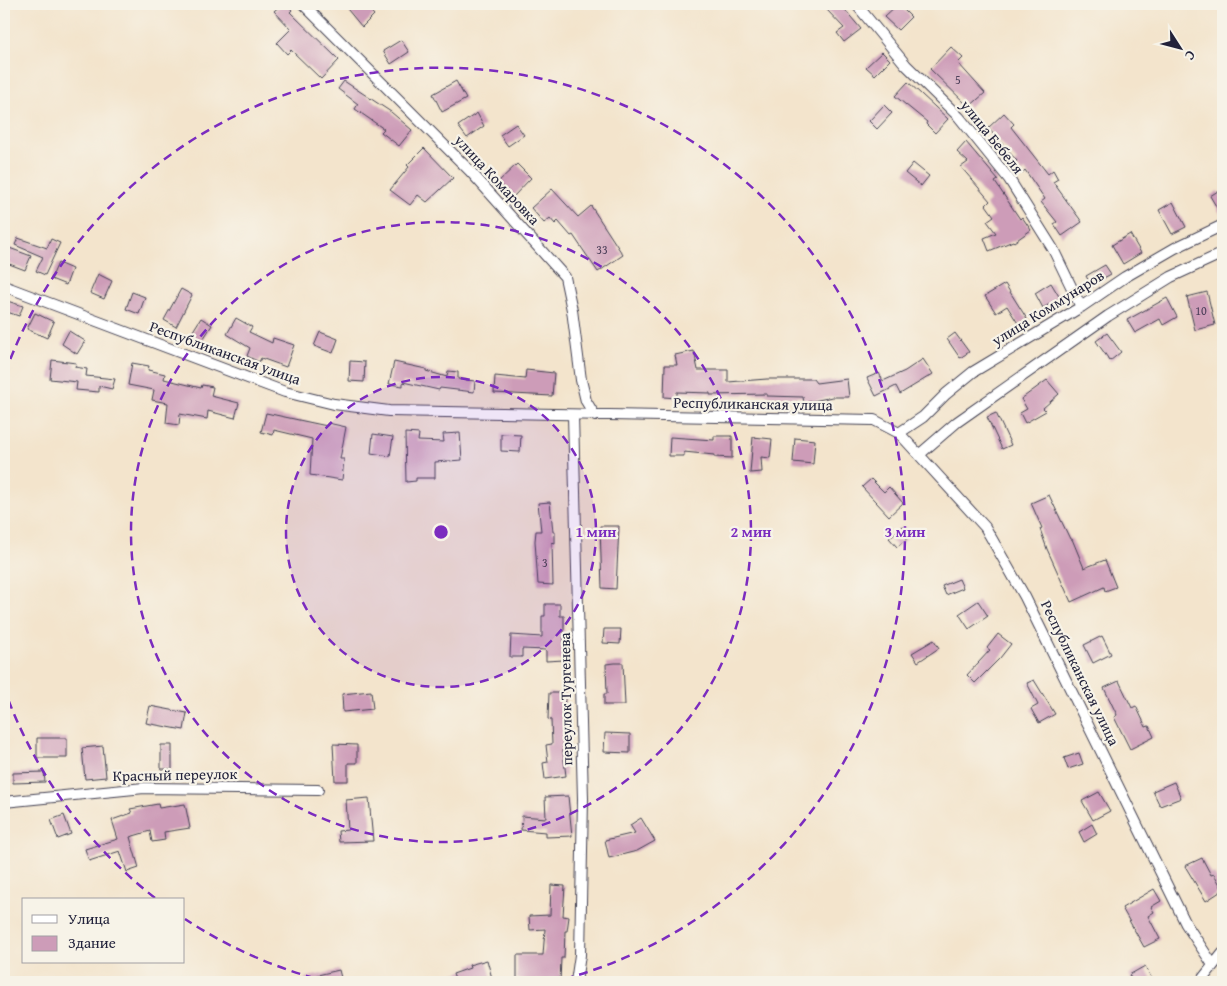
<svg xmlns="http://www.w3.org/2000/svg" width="1227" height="986" font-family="'Gentium Book Plus',serif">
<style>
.building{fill:#cd9cb8}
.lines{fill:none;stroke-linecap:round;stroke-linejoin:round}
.minor-casing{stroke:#413f51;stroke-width:12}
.minor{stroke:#fff;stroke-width:10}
.ring{fill:none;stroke:#7b2cbf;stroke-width:2.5;stroke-dasharray:9 6}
.labels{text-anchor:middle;stroke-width:4.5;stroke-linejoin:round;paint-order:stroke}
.number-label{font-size:12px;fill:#4d405a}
.street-label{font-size:15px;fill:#22223b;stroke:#f7f3e8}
.centre{fill:#7b2cbf;stroke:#f7f3e8;stroke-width:2.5}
.ring-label{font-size:15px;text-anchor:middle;font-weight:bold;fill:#7b2cbf;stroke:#f7f3e8;stroke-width:4.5;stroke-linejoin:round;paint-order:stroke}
</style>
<rect width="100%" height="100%" fill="#f7f3e8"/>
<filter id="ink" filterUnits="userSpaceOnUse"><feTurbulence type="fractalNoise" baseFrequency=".02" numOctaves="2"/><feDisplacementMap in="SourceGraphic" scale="10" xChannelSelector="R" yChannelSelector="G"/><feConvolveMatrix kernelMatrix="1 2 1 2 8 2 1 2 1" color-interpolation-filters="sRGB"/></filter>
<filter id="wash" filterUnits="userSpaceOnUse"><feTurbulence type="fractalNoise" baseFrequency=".0096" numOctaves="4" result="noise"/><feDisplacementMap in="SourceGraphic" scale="20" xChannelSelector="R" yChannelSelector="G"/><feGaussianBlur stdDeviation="1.12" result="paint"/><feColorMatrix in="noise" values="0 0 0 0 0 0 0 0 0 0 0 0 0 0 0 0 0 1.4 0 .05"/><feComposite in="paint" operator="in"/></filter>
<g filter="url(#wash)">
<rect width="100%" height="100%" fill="#f3e4cc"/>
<g id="blocks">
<path class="building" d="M282,4H286L292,10L290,12L339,60L321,79L291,50L287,54L277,43L291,29L274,11Z
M343,4H364L374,15L362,27Z
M833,4H840L861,29L844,42L837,33L844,28L827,10Z
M898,4L911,17L898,30L884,17Z
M401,40L409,52L391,64L383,51Z
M951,47L963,58L958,63L985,93L969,107L930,69Z
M882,52L890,60L875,75L866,67Z
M344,81L391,112L412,130L399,146L381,132L384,129L355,109L358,104L338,89Z
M456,81L466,99L442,112L433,94Z
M908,82L948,119L935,133L926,124L927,122L895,96Z
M884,105L892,113L877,129L869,121Z
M477,113L484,126L467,138L458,126Z
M1004,113L1014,124L1011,127L1048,174L1053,170L1058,179L1053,182L1082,222L1062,236L1054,224L1057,222L1041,202L1045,199L1025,170L1022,173L1014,163L1017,161L988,128Z
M516,124L524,135L508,146L500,135Z
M966,142L998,180L995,182L1020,219L1022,217L1031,230L1014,242L1013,241L989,251L984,238L996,233L987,221L994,216L986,205L990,201L961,167L968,162L957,152Z
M424,148L453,178L427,202L418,195L410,205L390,190L409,167L407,165Z
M913,163L929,176L921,186L905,173Z
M517,164L531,178L513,197L498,182Z
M552,189L578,217L591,206L623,255L598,272L573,235L571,236L558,221L555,224L550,218L544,223L531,208Z
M1218,191L1223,200V218L1210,196Z
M1173,202L1186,227L1172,234L1159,210Z
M1130,234L1141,253L1123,264L1112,245Z
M18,238L47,248L51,239L60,243L45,275L36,271L43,257L15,245Z
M4,246L31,256L25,270L4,262Z
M58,263L72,269L66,285L51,279Z
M1105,265L1111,274L1091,285L1086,276Z
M98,274L112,281L104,299L90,293Z
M1051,283L1060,298L1043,308L1035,293Z
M1005,284L1027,319L1019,325L1007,306L996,313L985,296Z
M181,289L192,295L176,327L164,320Z
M132,292L145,297L139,314L126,309Z
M1207,292L1215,325L1195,330L1187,297Z
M1167,298L1177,317L1163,325L1160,319L1135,333L1127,320Z
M4,300L23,306L19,316L4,311Z
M35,313L54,322L47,338L27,329Z
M201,318L212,325L202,341L191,334Z
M236,318L252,327L249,332L272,343L273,338L294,345L286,367L261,358L259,362L247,356L250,348L227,334Z
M69,331L85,341L77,354L62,344Z
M320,332L338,339L333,353L314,346Z
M955,333L969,352L960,358L947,339Z
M1107,333L1121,352L1110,361L1096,341Z
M694,351L698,370H728V382L767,379H813L816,383L847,379L849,397H832L804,403L803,397L767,396V394L710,395V393L677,392V398L664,397L665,365H677L675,355Z
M923,359L933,374L900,394L896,386L876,396L867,378L879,373L883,381L905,371Z
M52,360L76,363L75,367L87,369L86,376L115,379L112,389L99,386V392L76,390L77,382L50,379Z
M350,361L365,362L364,382L349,381Z
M394,362L426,369V371L447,377L448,371L458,372V379L475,381L474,392L440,388L439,390L403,382V386L389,384Z
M132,363L149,366L148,370L165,374L164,379L201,388L202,385L213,387L211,396L239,403L235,418L208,411L207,419L180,414L179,425L166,423L168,403L152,400L154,390L128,385Z
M526,370L554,373L552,396L494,393L495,376L525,379Z
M1047,380L1059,394L1043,408L1046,411L1025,423L1020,413L1027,409L1021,399Z
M266,413L327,426L328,423L346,427L340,459H344L342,480L310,475L312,439L274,430L273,435L261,432Z
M996,413L1011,445L1002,449L987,417Z
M405,433L419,434L418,441L444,442L443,434L460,433L462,460L435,462V478H416V481L406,482Z
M373,434L393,437L390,456L371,453Z
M501,434L521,435L520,452L501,451Z
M714,436H732V458L714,457V455L684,452V456H669L670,437L714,440Z
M753,437L772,439L770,458L761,457L762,472L750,473Z
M795,438L815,440L813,464L793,462Z
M871,479L884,492L889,487L903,503L889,516L862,487Z
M1049,495L1070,539H1072L1084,568L1105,560L1116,587L1105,591L1104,587L1071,602L1047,549L1040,529L1042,528L1031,503Z
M550,502L553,532H555V543L552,542L553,585L538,584L535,541L536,531H541L538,503Z
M600,526H619L616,589L602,588Z
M903,526L911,535L897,547L889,538Z
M959,579L963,588L946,595L942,586Z
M978,601L988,616L969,629L959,614Z
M545,604H560V616H564V660L546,661V650L522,649V657H510L511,635L542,637V616H545Z
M604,629H621L620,644L603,643Z
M998,634L1011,644L1000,658L975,683L967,675L990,650L987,648Z
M1102,636L1111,654L1093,663L1084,645Z
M934,640L939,648L918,662L912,653Z
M615,663H623L625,705H604V694H607L606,664Z
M1034,680L1055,714L1039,723L1031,709L1038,705L1027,683Z
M1119,681L1132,708L1136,706L1146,727L1149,726L1154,737L1130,749L1114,717L1117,715L1104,688Z
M371,691L373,709L343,712L342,694Z
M549,693H565L563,752L566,776L545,779L543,763L548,762L546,745L552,744L551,720L548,719Z
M150,706L187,713L184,730L146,723Z
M605,733L630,734V753L604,752Z
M37,738H67V758H37Z
M333,744L357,745V763H348V781H335Z
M161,745H172V769H161Z
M103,746L106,777L85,779L82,748Z
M1079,753L1083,764L1068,769L1064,758Z
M44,772L45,782L13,783V773Z
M1174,782L1181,798L1160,806L1153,791Z
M1099,792L1110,811L1093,820L1082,801Z
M568,796L572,836L546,837V832L521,830L522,816L546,818L545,797Z
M369,798L373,841L339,842L338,831L348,830L346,800Z
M158,804L159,808L185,804L190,828L164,832L165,840L152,842L150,831L130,837L139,868L127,872L120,851L89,861L85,849L118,839L112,820L132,813L130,809Z
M64,815L71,834L58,839L51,820Z
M641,818L655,841L637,851L609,858L605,840L635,833L630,825Z
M1092,824L1097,834L1084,842L1079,832Z
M1202,858L1211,875L1214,874L1223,890L1206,901L1185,866Z
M551,885L565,886L563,916L569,917L567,931H565L564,958H561L560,982L517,979V955H543L545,929L530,930L529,916L550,915Z
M1154,889L1161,901L1151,907L1154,912L1148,916L1160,939L1144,947L1122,908Z
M487,960L493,982H456L453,974L470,968L469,965Z
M1145,966L1152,979L1147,982H1133L1129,975Z
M339,970L342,982H306L305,978Z"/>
</g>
</g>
<g filter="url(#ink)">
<use href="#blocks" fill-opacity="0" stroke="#413f51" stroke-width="1"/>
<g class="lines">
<g class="minor-casing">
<path id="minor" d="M303,4L470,171L565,277L572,310L581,380L586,401L595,416
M856,4L906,65L959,117L1009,179L1053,249L1081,307
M4,286L285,392L334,404L389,411L874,420L899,433L985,527L1025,597L1186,924L1213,965
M573,415L583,799L580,955L576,982
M899,433L923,417L946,394L973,372L1081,307L1125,277L1175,248L1223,225
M920,454L957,422L1108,316L1171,277L1223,253
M4,802L144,788L318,790
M1200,982L1223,953"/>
</g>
<use href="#minor" class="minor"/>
</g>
</g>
<circle cx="441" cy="532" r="155" fill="#7b2cbf" fill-opacity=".12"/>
<g class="ring">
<circle cx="441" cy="532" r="155"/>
<circle cx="441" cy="532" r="310"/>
<path d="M329 982A464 464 0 0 1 185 919M155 898A464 464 0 0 1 5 691M5 373A464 464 0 1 1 553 982"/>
</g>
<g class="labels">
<g class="number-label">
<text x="958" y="84">5</text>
<text x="602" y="254">33</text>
<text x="1201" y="315">10</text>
<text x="545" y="567">3</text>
</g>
<g class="street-label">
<text transform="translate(992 137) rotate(51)" y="5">улица Бебеля</text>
<text transform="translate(497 180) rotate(47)" y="5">улица Комаровка</text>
<text transform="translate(1048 308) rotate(-32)" y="5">улица Коммунаров</text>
<text transform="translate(225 353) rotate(20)" y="5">Республиканская улица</text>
<text transform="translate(753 404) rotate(1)" y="5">Республиканская улица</text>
<text transform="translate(1080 673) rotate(64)" y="5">Республиканская улица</text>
<text transform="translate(566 699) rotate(-91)" y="5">переулок Тургенева</text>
<text transform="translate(175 775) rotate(-1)" y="5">Красный переулок</text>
</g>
</g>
<circle cx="441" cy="532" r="8" class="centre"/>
<g class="ring-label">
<text x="596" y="537">1 мин</text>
<text x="751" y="537">2 мин</text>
<text x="905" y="537">3 мин</text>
</g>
<rect width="1227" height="986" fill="none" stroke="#f7f3e8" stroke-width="20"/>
<rect x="22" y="898" width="162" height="65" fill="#f7f3e8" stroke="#a29fa3"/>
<rect x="32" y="915" width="25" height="8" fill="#ffffff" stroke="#a29fa3"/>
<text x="68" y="924" font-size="15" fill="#22223b">Улица</text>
<rect x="32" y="936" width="25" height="15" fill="#cd9cb8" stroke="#a29fa3"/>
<text x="68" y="948" font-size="15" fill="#22223b">Здание</text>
<g transform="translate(1180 48) rotate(126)" stroke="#f7f3e8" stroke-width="4" paint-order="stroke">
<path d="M0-4L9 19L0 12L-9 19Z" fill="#22223b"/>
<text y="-8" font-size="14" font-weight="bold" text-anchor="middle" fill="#22223b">С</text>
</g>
</svg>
